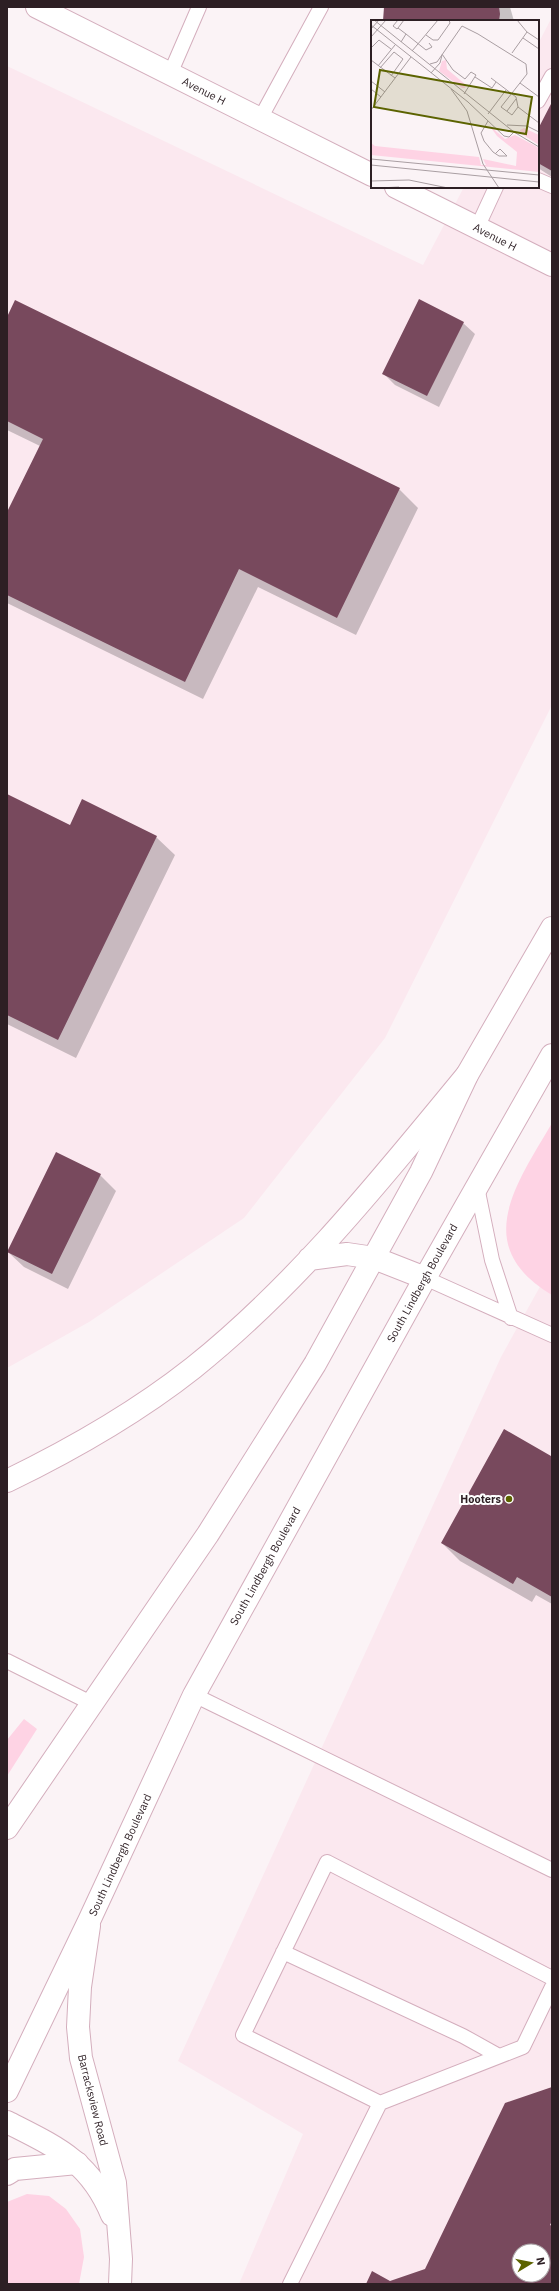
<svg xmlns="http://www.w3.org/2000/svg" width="559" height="2291" font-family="'IBM Plex Sans',sans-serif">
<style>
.built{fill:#fbe8ef;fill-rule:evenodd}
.green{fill:#fed3e4}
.shadow{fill:#0003}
.building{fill:#78495d;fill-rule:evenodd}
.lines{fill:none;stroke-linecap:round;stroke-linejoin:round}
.lane-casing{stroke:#d4aebd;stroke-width:16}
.street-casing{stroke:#d4aebd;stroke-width:24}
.secondary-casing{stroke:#d4aebd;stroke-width:24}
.primary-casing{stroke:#d4aebd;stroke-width:24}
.highway-casing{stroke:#d4aebd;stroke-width:24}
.lane{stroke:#fff;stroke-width:14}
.street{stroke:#fff;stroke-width:22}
.secondary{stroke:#fff;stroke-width:22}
.primary{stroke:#fff;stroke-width:22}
.highway{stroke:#fff;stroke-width:22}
.poi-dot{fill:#5c6300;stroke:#fff;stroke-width:1.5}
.labels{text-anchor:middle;stroke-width:4;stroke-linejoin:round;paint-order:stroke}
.street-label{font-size:11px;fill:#2d1f24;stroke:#fff}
.poi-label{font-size:11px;font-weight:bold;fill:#2d1f24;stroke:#fff;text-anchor:end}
.inset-road{fill:none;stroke:#a99ea2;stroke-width:1}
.view{fill:#5c6300;fill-opacity:0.15;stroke:#5c6300;stroke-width:2}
.inset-edge{fill:none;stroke:#2d1f24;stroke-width:2}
</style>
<rect width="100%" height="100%" fill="#fbf3f6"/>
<path class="built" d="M552,17V705L385,1038L244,1218L89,1322L7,1368V66L423,265L464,187H538V44Z
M552,1265V2284H239L303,2134L178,2061L501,1357ZM519,2251H543V2275H519Z"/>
<path class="green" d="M552,1123V1295C470,1246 516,1185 552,1123Z
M24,1719L37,1729L7,1776V1740Z
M27,2194L49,2196L66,2209L80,2229L84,2257L79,2284H7V2202Z"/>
<path class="shadow" d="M385,7H510L514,21H384Z
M552,104V177L538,168V131Z
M7,319L399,489L418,508L356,635L258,587L203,699L7,603V515L40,446L7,430Z
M463,323L475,334L439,407L395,385L383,373Z
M7,795L70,826L156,837L175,855L76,1058L7,1024Z
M100,1175L116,1191L68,1289L24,1267L8,1252Z
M552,1455V1604L536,1595L532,1602L460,1561L442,1543Z"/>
<path class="building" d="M384,7H499L500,14L499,21H383Z
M552,102V171L538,163V129Z
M419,299L464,322L427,396L382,374Z
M15,300L400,488L337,618L239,569L185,682L7,595V512L43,439L7,421V317Z
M7,794L70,825L82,799L157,836L58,1040L7,1015Z
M56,1152L101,1174L52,1274L7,1252Z
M504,1429L551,1456L552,1453V1597L517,1577L513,1584L441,1543Z
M552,2087V2221L550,2225L552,2226V2284H366L372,2271L390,2281L425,2269L505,2103ZM519,2251H543V2275H519Z"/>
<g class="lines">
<g class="lane-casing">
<path id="lane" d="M170,74L199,7
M538,101L552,76
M260,119L321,7
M538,180L552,186
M477,228L496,187
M477,1187L492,1260L511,1318
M425,1278L552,1335
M7,1661L91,1703
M194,1695L552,1870
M283,1952L463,2036L499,2056
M380,2103L243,2035L327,1862L552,1978
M290,2284L380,2103L523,2047L552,1987"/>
</g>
<g class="street-casing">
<path id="street" d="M37,7L372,175
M396,187L552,265"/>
</g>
<g class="secondary-casing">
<path id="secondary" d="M89,1926L80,1987L78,2027L81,2058L115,2183L121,2259L120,2284
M7,2122C56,2147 90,2161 112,2215"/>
</g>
<g class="primary-casing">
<path id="primary" d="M7,1828L208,1534L315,1364L421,1172L467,1075L552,928
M7,2091L89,1921L194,1695L425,1278L552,1055"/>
</g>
<g class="highway-casing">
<path id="highway" d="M309,1259L347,1254L374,1258L425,1278
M7,1481C73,1449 136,1413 193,1368C298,1284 382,1178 467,1075
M7,2174L15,2169L77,2163"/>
</g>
<use href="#lane" class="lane"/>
<use href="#street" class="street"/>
<use href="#secondary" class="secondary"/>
<use href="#primary" class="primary"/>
<use href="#highway" class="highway"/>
</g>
<circle class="poi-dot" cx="509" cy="1499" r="4"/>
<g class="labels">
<g class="street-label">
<text transform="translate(204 91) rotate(27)" y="4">Avenue H</text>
<text transform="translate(495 237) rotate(27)" y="4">Avenue H</text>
<text transform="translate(422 1283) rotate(-61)" y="4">South Lindbergh Boulevard</text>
<text transform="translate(265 1566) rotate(-61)" y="4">South Lindbergh Boulevard</text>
<text transform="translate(120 1855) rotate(-65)" y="4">South Lindbergh Boulevard</text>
<text transform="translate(93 2100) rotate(76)" y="4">Barracksview Road</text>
</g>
<g class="poi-label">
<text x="501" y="1503">Hooters</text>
</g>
</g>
<g transform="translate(371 20)">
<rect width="168" height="168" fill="#fbf3f6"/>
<path d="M75,40L76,49L95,65L94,68H91L68,51L71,41ZM118,105L134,119L144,115L168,128V152L0,135V123L4,126L108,137L110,145H115L112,139L145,146L146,132L126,116ZM153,108L168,115V125L149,113V110Z" fill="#fed3e4"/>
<path class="inset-road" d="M27,0L22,6L26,9L27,8M146,0L156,12M0,5L97,82L133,116L138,117L143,112L3,0M0,9L8,0M35,14L55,30L61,27L58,23M55,15L62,20H67L79,3L78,0M0,17L15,0M152,18L168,29M30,22L35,14L27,8L33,0M0,28L8,20L20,29M41,31L67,0M141,33L156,12L168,20M71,34L82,50L94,59L100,52L105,55L93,74M0,40L24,58M59,44L66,42L91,6L107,14L155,44L156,54L130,87L141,95L147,87M7,46L24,25M9,48L23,32L32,39L20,56M60,53L69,43L71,35M104,57L121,68L125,62M120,58L145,77L147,87L168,103M0,61L14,72M149,63L168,77M0,69L10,77M80,69L96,91L112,144L128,168M0,90L40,37M136,91L145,79M117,94L135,70M117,101L110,113L113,121L122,132L128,136H136L129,129L124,134M136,105L156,106L168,112M143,112L168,127M0,139L168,155M0,145L168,162M0,161L38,160L77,168M7,168L28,167"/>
<path class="view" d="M9,50L161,77L155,114L3,87Z"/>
<rect width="168" height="168" class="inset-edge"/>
</g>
<rect width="559" height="2291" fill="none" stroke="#2d1f24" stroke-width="16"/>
<g transform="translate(531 2263) rotate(80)"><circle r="19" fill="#ffffff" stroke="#aba5a7"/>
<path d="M0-3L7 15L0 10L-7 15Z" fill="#5c6300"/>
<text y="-6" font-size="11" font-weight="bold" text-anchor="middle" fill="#2d1f24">N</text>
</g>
</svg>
